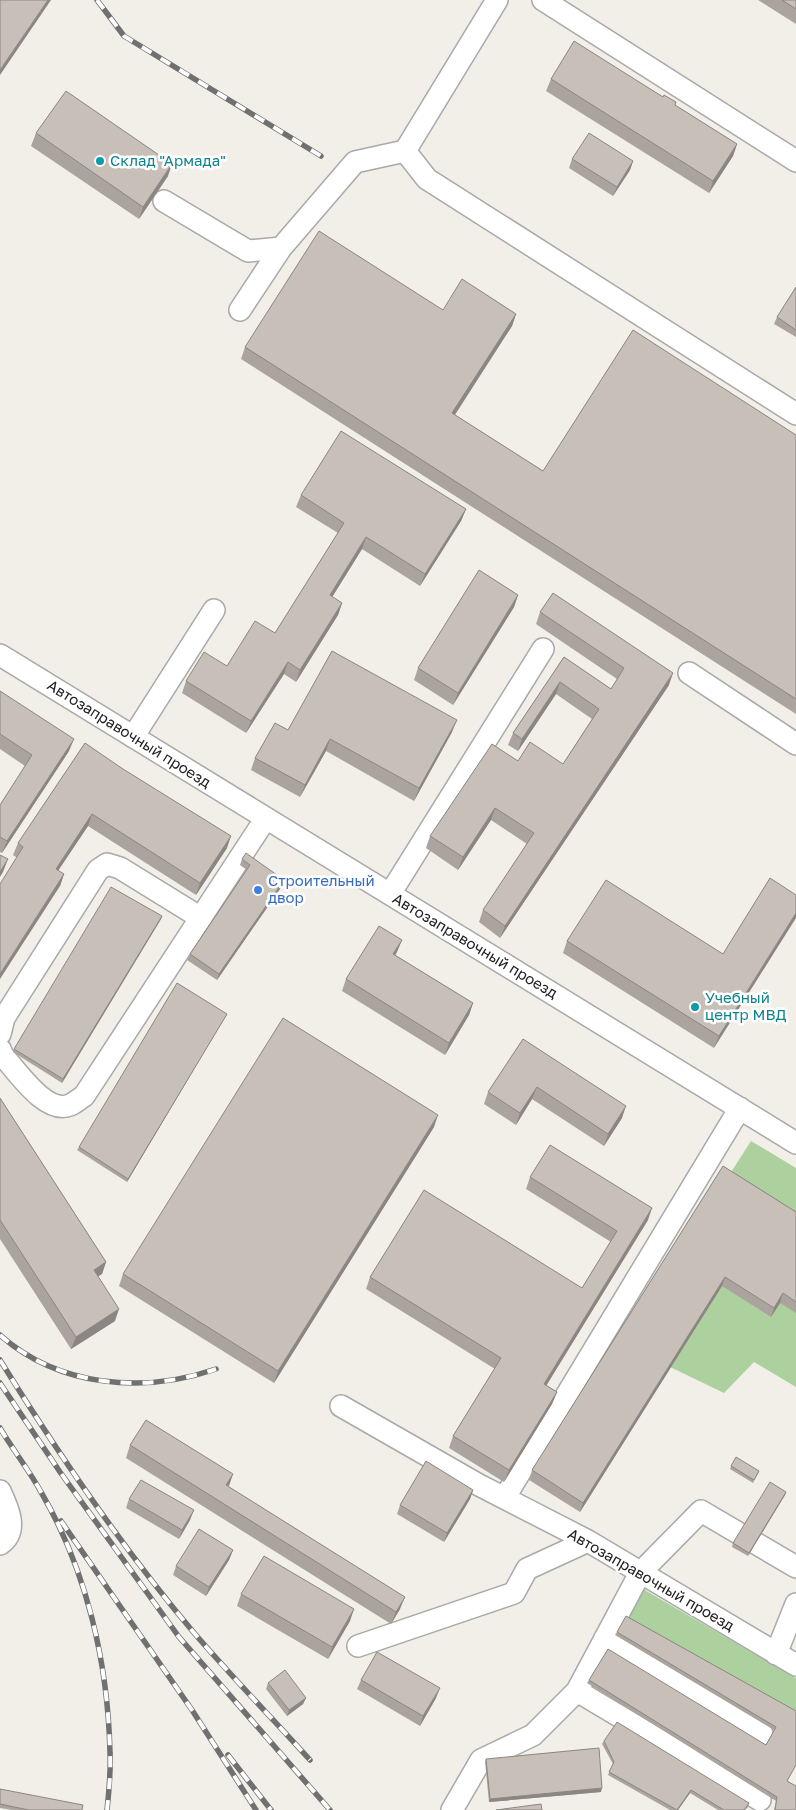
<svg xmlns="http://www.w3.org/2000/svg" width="796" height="1810" font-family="'Golos Text',sans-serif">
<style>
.forest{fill:#add19e}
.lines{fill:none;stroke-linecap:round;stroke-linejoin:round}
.minor-casing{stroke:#a9a9a9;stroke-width:24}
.minor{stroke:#fff;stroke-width:21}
.rail-casing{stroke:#707070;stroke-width:5.5}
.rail{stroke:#fff;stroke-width:4;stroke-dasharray:11;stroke-linecap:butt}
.wall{fill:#aba49e}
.shaded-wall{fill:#8b8681}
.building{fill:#c7bfb8;stroke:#8b8681}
.culture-dot{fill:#0f9aa8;stroke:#fff;stroke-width:2}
.shop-dot{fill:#3f7fe0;stroke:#fff;stroke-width:2}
.labels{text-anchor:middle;stroke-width:5;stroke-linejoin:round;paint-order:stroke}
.culture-label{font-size:15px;fill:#0d838f;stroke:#fff;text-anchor:start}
.street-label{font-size:15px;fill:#222;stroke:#fff}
.shop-label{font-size:15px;fill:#366cbe;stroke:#fff;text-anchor:start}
</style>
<rect width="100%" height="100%" fill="#f2efe9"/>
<path class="forest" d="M751,1141L796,1168V1387L754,1362L724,1393L641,1353L534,1481Z
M643,1589L796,1678V1715L625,1620Z"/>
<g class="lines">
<g class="minor-casing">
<path id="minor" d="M497,0L405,151L427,179L796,414
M543,0L796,161
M164,201L248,251L281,248
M240,310L281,248L355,162L405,151
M0,655L796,1143
M689,673L796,744
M133,737L214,610
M390,894L543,649
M0,1034L4,1018L98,870L107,864L120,868L201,918
M0,1049L3,1056C18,1072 46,1115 70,1105C75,1103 79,1099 84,1096L266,818
M341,1406L479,1485L588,1541L796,1665
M0,1491C8,1508 19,1531 0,1544
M505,1497L740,1108
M605,1638L762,1734
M358,1646L514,1593L527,1569L588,1541
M776,1654L796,1604
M577,1691L760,1800
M452,1810L481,1760L533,1735L577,1691L640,1573L701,1511L796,1567"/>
</g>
<use href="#minor" class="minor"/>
<g class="rail-casing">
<path id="rail" d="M97,0L124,36L321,156
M0,1335C59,1387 143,1394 216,1369
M0,1360C59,1455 123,1549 195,1634C232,1677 272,1718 310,1760
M0,1383L60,1472L179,1637L330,1810
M0,1428C13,1450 29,1470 41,1492C87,1571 108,1663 110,1753C111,1772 109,1791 107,1810
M61,1521L192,1710L256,1810
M228,1755L271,1810"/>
</g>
<use href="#rail" class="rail"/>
</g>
<path class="wall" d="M758,0H796V24Z
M551,79L663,97L676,102L675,105L737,144L733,156L709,193L546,91Z
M36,133L168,176L139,219L31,146Z
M572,159L633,161L630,170L613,196L569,168Z
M796,287V337L774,324L777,317Z
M443,310L516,314L512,326L455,415L543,471L796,435V714L241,359L245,347Z
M301,495L466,509L461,521L420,586L362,549L332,597L342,603L338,615L296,682L284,674L246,733L182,693L186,681L227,666L275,633L338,533L296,507Z
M518,595L514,607L453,705L414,680L418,668Z
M540,612L669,685L500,938L479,922L483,910L527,844L491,820L458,870L426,848L430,836L518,761L563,764L592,719L556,694L518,751L508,745L513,733L564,657L611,689L617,679L536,624Z
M0,691L69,751L2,853L0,852V805L25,766L0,749Z
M288,730L452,732L414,801L326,751L300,797L251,770L255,758Z
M85,743L227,848L196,895L88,826L58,871L64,874L60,886L13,855L18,843Z
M242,859L282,886L217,980L187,960L190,954L247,870L240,865Z
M796,895L714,1048L563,953L567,941L723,954Z
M162,916L161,919L62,1083L13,1052L14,1049Z
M402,940L395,955L473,1003L469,1015L445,1055L342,991L346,979Z
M225,1017L127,1182L77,1150L79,1147Z
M523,1039L622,1118L604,1146L532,1099L516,1125L484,1104L488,1092Z
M0,1098L106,1262L102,1274L98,1276L115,1321L71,1349L0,1239Z
M434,1127L274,1383L119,1286L123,1274Z
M723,1166L796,1212V1313L780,1303L771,1317L722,1286L580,1512L529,1480L532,1470Z
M530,1177L648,1220L546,1385L557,1392L552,1404L504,1482L449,1448L453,1436L495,1369L366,1289L370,1277L582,1288L611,1242L526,1189Z
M130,1445L228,1486L400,1609L391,1624L126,1458Z
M731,1466L759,1471L753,1483L730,1469Z
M473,1490L470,1499L444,1542L397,1514L400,1505Z
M786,1492L785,1495L748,1556L732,1547L733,1543Z
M129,1499L190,1520L179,1539L126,1508Z
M233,1550L229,1560L206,1596L173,1575L176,1566Z
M241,1594L350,1621L328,1659L237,1606Z
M617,1632L796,1711L788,1781L796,1810H774L776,1801L587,1683L589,1680L766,1745L774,1730L615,1635Z
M361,1680L436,1698L420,1726L357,1689Z
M268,1683L306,1698L303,1704L287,1716L266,1689Z
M604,1741L749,1803L748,1807L745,1810H718L690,1793L678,1810H670L608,1775L613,1764L602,1744Z
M486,1759L601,1792L489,1802L485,1762Z
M0,1789L82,1810H12L0,1808Z"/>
<path class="shaded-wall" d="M48,0H51L0,75V70Z
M737,144L733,156L709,193L713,181Z
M633,161L630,170L613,196L617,187Z
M172,164L168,176L139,219L143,207Z
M516,314L512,326L448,425L452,413Z
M466,509L461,521L420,586L425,574Z
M366,537L362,549L326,607L330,595Z
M518,595L514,607L453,705L458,693Z
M342,603L338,615L296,682L300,670Z
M288,662L284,674L246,733L251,721Z
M673,673L669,685L500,938L505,926Z
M560,682L556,694L518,751L522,739Z
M457,720L452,732L414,801L419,788Z
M74,739L69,751L2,853L7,841Z
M330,739L326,751L300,797L305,785Z
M495,808L491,820L458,870L463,857Z
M92,814L88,826L51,881L56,869Z
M231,836L227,848L196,895L200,883Z
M8,859L3,872L0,877V872Z
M64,874L60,886L0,979V974Z
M284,880L282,886L217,980L219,974Z
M796,913V918L714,1048L719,1036Z
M162,916L161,919L62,1083L63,1079Z
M402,940L397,952L389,966L393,954Z
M473,1003L469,1015L445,1055L449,1043Z
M227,1014L225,1017L127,1182L128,1179Z
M537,1087L532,1099L516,1125L520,1113Z
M626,1106L622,1118L604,1146L608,1134Z
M438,1115L434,1127L274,1383L278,1371Z
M652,1208L648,1220L540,1396L544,1384Z
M106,1262L102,1274L89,1282L94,1270Z
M725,1277L722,1286L580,1512L583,1503Z
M783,1293L780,1303L771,1317L774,1308Z
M119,1309L115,1321L71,1349L76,1337Z
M557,1392L552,1404L504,1482L509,1470Z
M233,1474L229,1486L226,1485Z
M473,1490L470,1499L444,1542L447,1533Z
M786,1492L785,1495L748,1556L749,1553Z
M194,1510L190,1520L179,1539L182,1530Z
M233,1550L229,1560L206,1596L209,1587Z
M405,1597L400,1609L391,1624L396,1612Z
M354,1609L350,1621L328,1659L332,1647Z
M440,1688L436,1698L420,1726L423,1716Z
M306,1698L303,1704L287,1716L289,1710Z
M602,1788L601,1792L489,1802L490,1799Z
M691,1790L690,1793L678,1810H677Z"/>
<path class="building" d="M0,0H48L0,70Z
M782,0H796V9Z
M574,41L663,97L664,95L676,102L675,105L737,144L713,181L551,79Z
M66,91L172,164L143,207L36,133Z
M589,133L633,161L617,187L572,159Z
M319,231L443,310L462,279L516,314L452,413L543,471L633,330L796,435V699L245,347Z
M796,287V330L777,317Z
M341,431L466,509L425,574L366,537L330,595L342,603L300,670L288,662L251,721L186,681L204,652L227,666L255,621L275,633L344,523L301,495Z
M479,570L518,595L458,693L418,668Z
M553,593L673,673L505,926L483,910L534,833L495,808L463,857L430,836L492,744L518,761L530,742L563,764L599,709L560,682L522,739L513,733L564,657L611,689L624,668L540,612Z
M332,651L457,720L419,788L330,739L305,785L255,758L275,723L288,730Z
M0,691L74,739L7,841L0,837V805L32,755L0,734Z
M85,743L123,769L231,836L200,883L92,814L56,869L64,874L0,974V884L23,847L18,843Z
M246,853L284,880L219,974L190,954L250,865L242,859Z
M0,855L8,859L0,872Z
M770,878L796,895V913L719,1036L567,941L606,880L723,954Z
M111,887L162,916L63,1079L14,1049Z
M379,926L402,940L393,954L473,1003L449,1043L346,979Z
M177,983L227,1014L128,1179L79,1147Z
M283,1018L438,1115L278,1371L123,1274Z
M523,1039L626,1106L608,1134L537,1087L520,1113L488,1092Z
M0,1098L106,1262L94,1270L119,1309L76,1337L0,1220Z
M550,1145L652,1208L544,1384L557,1392L509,1470L453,1436L501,1358L370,1277L424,1190L582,1288L617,1231L530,1177Z
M723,1166L796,1212V1302L783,1293L774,1308L725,1277L583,1503L532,1470Z
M146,1420L233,1474L226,1485L405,1597L396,1612L130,1445Z
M736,1457L759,1471L754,1480L731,1466Z
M426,1461L473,1490L447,1533L400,1505Z
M141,1480L194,1510L182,1530L129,1499Z
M770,1482L786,1492L749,1553L733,1543Z
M199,1529L233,1550L209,1587L176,1566Z
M264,1556L354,1609L332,1647L241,1594Z
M626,1616L796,1711V1765L787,1781L796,1786V1810H775L777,1797L589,1680L608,1649L766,1745L776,1727L617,1632Z
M377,1652L440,1688L423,1716L361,1680Z
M285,1670L306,1698L289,1710L268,1683Z
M617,1722L749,1803L744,1810H724L691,1790L677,1810L609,1772L614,1762L604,1741Z
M599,1748L602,1788L490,1799L486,1759Z
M0,1789L83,1805L82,1810H29L0,1804Z
M541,1804L542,1810H496Z"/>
<g class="culture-dot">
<circle cx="100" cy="161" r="5"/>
<circle cx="695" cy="1007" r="5"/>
</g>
<circle class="shop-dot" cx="258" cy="890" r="5"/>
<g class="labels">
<g class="culture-label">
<text x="110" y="166">Склад "Армада"</text>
<text x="705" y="1003">Учебный<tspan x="705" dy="17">центр МВД</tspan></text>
</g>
<g class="street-label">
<text transform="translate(129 734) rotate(32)" y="5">Автозаправочный проезд</text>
<text transform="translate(475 946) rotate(31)" y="5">Автозаправочный проезд</text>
<text transform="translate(651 1580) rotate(30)" y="5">Автозаправочный проезд</text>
</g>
<g class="shop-label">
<text x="268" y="886">Строительный<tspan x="268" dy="17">двор</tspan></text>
</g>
</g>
</svg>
